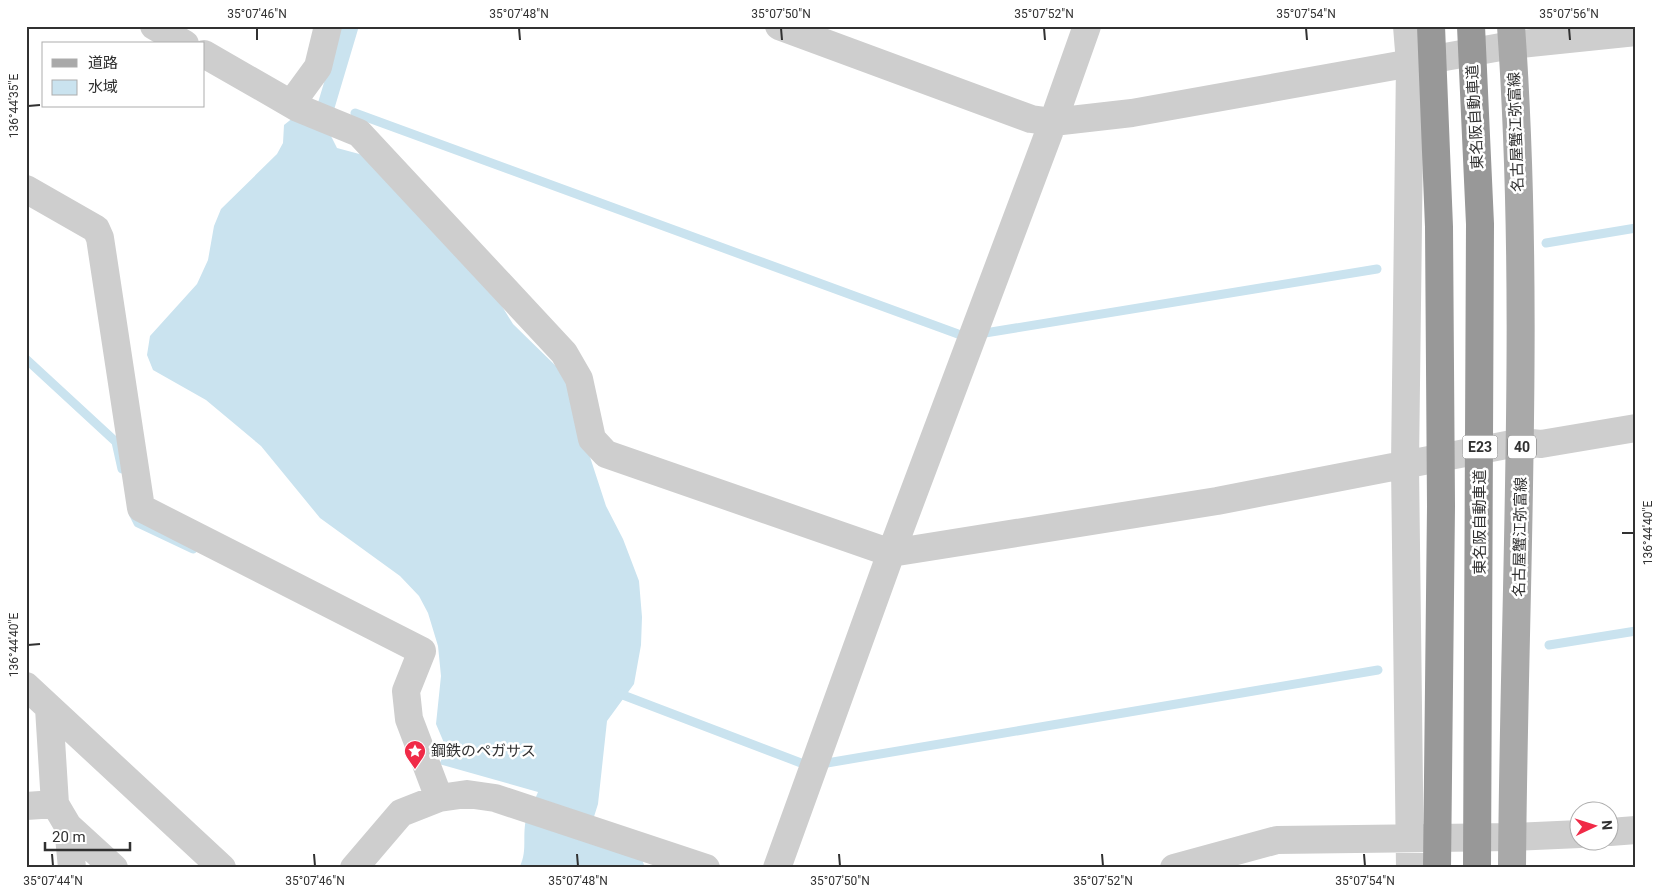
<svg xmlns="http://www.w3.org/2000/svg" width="1662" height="894" font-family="Roboto,'Noto Sans JP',sans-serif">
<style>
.water{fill:#cae3ef}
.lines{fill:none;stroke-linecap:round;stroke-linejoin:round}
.stream{stroke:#cae3ef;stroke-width:9}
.minor{stroke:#cecece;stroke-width:28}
.major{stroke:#a9a9a9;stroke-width:28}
.highway-bridge{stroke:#989898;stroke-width:28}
.ticks{fill:none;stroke:#313131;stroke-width:2}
.labels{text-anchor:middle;stroke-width:5;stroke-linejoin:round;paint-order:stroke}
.shield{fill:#fff;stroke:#6f6f6f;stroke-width:1}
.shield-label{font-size:14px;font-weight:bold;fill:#313131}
.street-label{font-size:15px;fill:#313131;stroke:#fff}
.poi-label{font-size:15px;fill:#313131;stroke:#fff;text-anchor:start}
.neatline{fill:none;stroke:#313131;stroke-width:2}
.ticks-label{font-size:12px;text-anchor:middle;fill:#313131}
</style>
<rect width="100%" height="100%" fill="#fff"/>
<path class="water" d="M341,26H359L328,130L337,148L363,155L500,303L513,324L561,371L569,384L576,414L606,506L623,539L639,581L642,617L641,645L634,684L607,721L598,804L586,842L642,859L645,868H519C527,853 523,841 525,825C526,815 534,802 538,792L439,764L447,750L436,724L441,676L438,646L428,613L419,596L400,576L320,518L261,446L206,400L153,370L147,355L150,336L197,284L208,260L214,226L221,209L277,154L283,143L284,125L294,117L317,106Z"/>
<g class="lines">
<path class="stream" d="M355,113L958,334
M1546,243L1636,228
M985,333L1377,269
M26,359L116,442L122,469
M133,513L138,523L193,549
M1549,645L1636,631
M615,692L801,763
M821,764L1378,670"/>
<path class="minor" d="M154,26L185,44
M779,26L1031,119L1053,122L1132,113L1512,45L1636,32
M1407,26L1410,63L1405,465L1410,868
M204,54L298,108L359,133L564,353L579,379L592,439L606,454L891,553L1217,501L1522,442L1541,444L1636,428
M291,104L318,67L328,26
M26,189L96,229L100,238L141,508L422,651L406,691L409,719L439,798
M26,686L222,868
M55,804L68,826L114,868
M26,806L55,804L49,708
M68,826L72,868
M1610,832L1636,830
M354,868L401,813L439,798L467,794L495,798L706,868
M777,868L891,553L1053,122L1087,26
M1174,868L1277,840L1513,837L1580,834"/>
<path class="major" d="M1511,26C1531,307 1514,587 1512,868"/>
<path class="highway-bridge" d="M1431,26L1439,227L1441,506L1437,868
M1471,26L1480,224L1477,868"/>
</g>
<path class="ticks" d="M257,28V40M519,28L520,40M781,28L782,40M1044,28L1045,40M1306,28L1307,40M1569,28L1570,40M28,106L40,105M1622,533H1634M28,645L40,644M52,854L53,866M314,854L315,866M577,854L578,866M839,854L840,866M1102,854L1103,866M1364,854L1365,866"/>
<defs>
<g id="sight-pin" transform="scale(1.125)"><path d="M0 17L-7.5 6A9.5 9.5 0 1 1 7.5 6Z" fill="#f02a47" stroke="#fff"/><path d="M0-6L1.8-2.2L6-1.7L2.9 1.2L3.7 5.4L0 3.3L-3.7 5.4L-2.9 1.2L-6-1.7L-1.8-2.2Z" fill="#fff"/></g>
</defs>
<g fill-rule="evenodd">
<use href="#sight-pin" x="415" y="751"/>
</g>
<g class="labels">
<g class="shield">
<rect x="1462.5" y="435.5" width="35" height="23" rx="4"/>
<rect x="1508" y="435.5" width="28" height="23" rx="4"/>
</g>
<g class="shield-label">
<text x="1480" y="452">E23</text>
<text x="1522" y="452">40</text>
</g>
<g class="street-label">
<text transform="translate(1475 117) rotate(-93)" y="5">東名阪自動車道</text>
<text transform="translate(1516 132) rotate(-92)" y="5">名古屋蟹江弥富線</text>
<text transform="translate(1480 522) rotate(-90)" y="5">東名阪自動車道</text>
<text transform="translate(1520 537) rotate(-89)" y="5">名古屋蟹江弥富線</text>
</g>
<g class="poi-label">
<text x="431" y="756">鋼鉄のペガサス</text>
</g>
</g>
<rect width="1662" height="894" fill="none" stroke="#ffffff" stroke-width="55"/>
<rect x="42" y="42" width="162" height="65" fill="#ffffff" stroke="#adadad"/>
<rect x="52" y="59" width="25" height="8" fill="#a9a9a9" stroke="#adadad"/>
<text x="88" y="68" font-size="15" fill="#313131">道路</text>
<rect x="52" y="80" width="25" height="15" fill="#cae3ef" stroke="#adadad"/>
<text x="88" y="92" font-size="15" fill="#313131">水域</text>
<g transform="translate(1594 826) rotate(86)"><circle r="24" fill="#ffffff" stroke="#adadad"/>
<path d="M0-4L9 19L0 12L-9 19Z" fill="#f02a47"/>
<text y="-8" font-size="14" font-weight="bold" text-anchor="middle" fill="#313131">N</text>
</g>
<path d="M45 842v8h85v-8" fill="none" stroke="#313131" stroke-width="2.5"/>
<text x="52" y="842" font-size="15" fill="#313131" stroke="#ffffff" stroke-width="4" paint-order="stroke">20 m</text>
<rect x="28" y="28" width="1606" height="838" class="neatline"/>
<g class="ticks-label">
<text x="257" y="18">35°07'46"N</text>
<text x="519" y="18">35°07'48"N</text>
<text x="781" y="18">35°07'50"N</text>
<text x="1044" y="18">35°07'52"N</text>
<text x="1306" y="18">35°07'54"N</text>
<text x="1569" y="18">35°07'56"N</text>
<text transform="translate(14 106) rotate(-90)" y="4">136°44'35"E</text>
<text transform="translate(1648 533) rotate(-90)" y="4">136°44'40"E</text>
<text transform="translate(14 645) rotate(-90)" y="4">136°44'40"E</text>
<text x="53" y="885">35°07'44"N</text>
<text x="315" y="885">35°07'46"N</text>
<text x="578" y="885">35°07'48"N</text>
<text x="840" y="885">35°07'50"N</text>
<text x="1103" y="885">35°07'52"N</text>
<text x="1365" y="885">35°07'54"N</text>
</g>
</svg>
